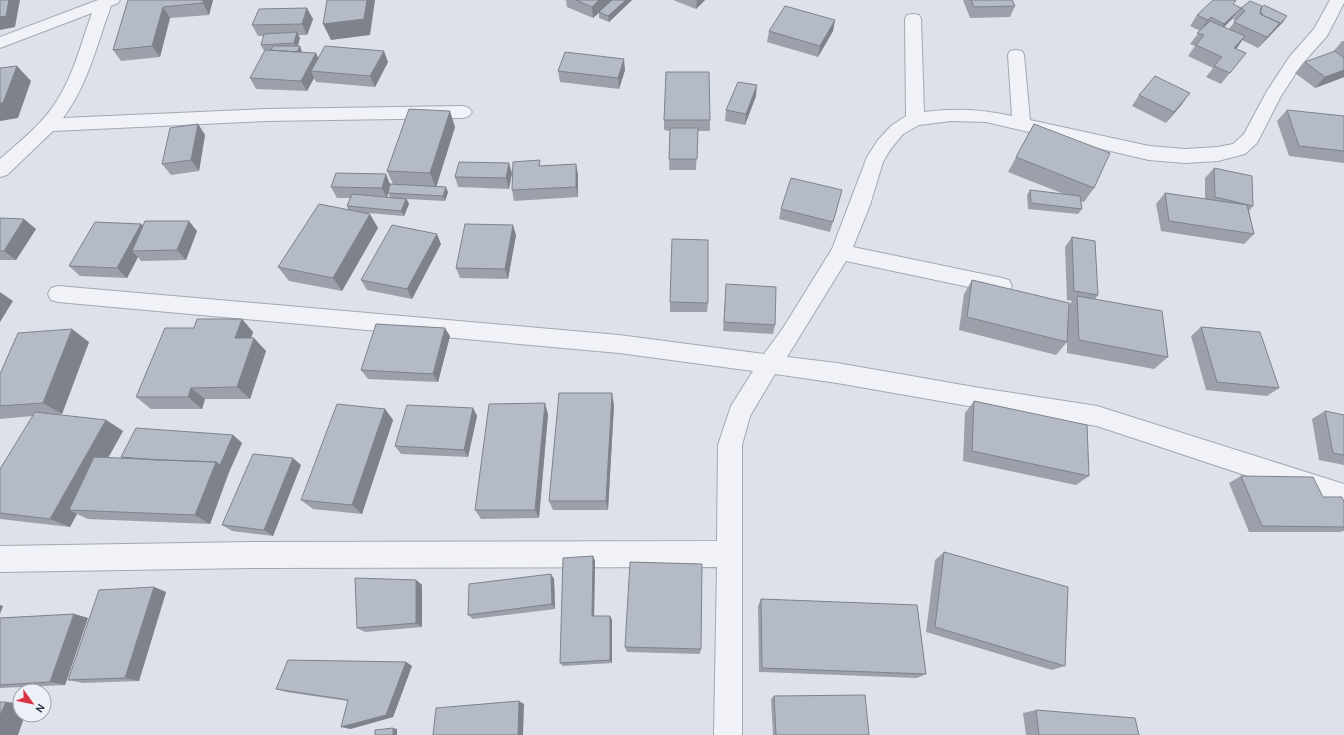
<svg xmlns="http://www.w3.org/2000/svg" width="1344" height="735" font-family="Karla,sans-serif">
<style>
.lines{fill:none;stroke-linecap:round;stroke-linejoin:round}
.minor-casing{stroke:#a2a8b3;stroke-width:2}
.minor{fill:#f1f2f7;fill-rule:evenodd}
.wall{fill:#9ba0aa;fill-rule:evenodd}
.shaded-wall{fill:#7e828b}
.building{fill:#b4bac6;stroke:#7e828b}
</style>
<rect width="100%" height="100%" fill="#dde1e9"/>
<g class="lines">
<g class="minor-casing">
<path id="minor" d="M98,0H120L118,3L111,6C97,44 88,85 63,118L266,109L463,106L469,108L472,112L469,116L463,118L266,121L53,131L7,175L0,177V159C19,142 40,126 54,105C73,78 81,43 92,13L0,48V37Z
M1330,0H1344V3L1327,36L1302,64L1281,96L1257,143L1245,154L1218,161L1185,163L1149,160L986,122L951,121L919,125L903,134L890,150L883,162L870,205L853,247L1002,278L1009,280L1012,286L1009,292L1002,294L846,261L787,357L837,363L980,388L1097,406L1344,484V508L1097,426L980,408L837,383L775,374L750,416L742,445V735H714L717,567L251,568L0,572V546L251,542L717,541L718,445L731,406L753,371L619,353L58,302L51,300L48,294L51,288L58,286L619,335L764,354L783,328L832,249L867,157L878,140L891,126L906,116L905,19L907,15L913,14L919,15L921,19L924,112C956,108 980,109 1012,116L1008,55L1010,51L1016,50L1022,51L1024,55L1030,120L1149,146L1185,149L1218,147L1233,144L1244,134L1267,91L1290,56L1314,29Z"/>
</g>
<use href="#minor" class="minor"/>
</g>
<path class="wall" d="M128,0H213L209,15L170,18L160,57L121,61L113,50Z
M566,0H632L609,22L599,18V13L593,18L567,7Z
M673,0H705L696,9Z
M963,0H1012L1015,6L1010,17L970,18Z
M1234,5L1241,8L1232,19L1224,27L1229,29L1235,21L1233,19L1241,8H1261L1283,22L1258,48L1242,40L1236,49L1246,53L1221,84L1206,77L1213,68L1188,56L1195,46L1190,44L1200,31L1190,26L1197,15Z
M313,19L307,35H298L300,38L297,46H300L302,52L318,58L388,62L375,87L316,82L314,78L307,91L256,89L250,78L265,50L264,51L261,45L264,36H258L252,25Z
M835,20L833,31L818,57L767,42L769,31Z
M1342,41H1344V77L1315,88L1295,73L1305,62L1333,52Z
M625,70L619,89L560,82L558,71Z
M1139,95L1182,104L1166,123L1132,106Z
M756,96L745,125L725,121L726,110Z
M1287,110L1344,116V163L1289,156L1277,121Z
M664,120H710V131H698L696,170H669L670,131L664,130Z
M198,124L205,135L199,171L171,175L162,164Z
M1034,124L1094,188L1084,202L1080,201L1082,209L1078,214L1028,209L1027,195L1030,190L1064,194L1008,172Z
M455,127L436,186L448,192L445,201L407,199L409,204L404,216L368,213L378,228L342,291L289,281L278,267L348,209L347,206L351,198H337L331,187L393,184L387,171ZM388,193L390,197H387Z
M576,164L578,175V197L514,201L512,190L541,166Z
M1214,168L1253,206L1249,211L1254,234L1244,244L1161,231L1156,204L1165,193L1205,199V178Z
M512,173L509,189L458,187L455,177Z
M842,190L830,232L779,219L781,209Z
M0,218L36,229L16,260H0Z
M141,224L143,225L197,231L186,260L141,261L138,257L127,278L80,276L69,266Z
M516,235L508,279L460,278L456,268Z
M1072,237L1098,295L1095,299L1168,357L1154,369L1067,353V342L1056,355L959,330L964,294L972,280L1069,305L1072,301L1067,300L1065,247Z
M441,244L412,299L367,290L361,280Z
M726,284L775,325L773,334L723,331Z
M670,302L708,303L707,312H670Z
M242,319L253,332L251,338L266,351L250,399H205L202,409H151L136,397L194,328Z
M1201,327L1279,388L1267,396L1206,390L1191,336Z
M450,336L438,382L368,379L361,370Z
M89,342L62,414L57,415L106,420L123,431L108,458H124L121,457L233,435L242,443L229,472L210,524L88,519L77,514L70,527L0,519V469L33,416L0,419V374Z
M974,401L1089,476L1076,485L963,461L965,413Z
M614,405L608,510H553L549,501Z
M473,408L477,416L468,457L401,454L395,446Z
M385,409L393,420L362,514L313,509L301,500Z
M1325,411L1344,415V465L1319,460L1312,419Z
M548,414L539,518L481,519L475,510Z
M301,465L273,536L232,531L222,525Z
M1241,476L1323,497L1344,502V531L1340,532H1249L1229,483Z
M944,552L1065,666L1052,670L926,632L935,560Z
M593,556L595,561L594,616H610L612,620V663L563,666L560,663Z
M554,579L555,609L473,619L468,615Z
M416,580L422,585V627L365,632L357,628Z
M154,587L166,592L139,681L83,683L68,680Z
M761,599L926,674L917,678L759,672L758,606Z
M74,614L88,618L65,685L0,688V618Z
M625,647L701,649L700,654L627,652Z
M406,662L412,666L393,717L350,729L348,701L286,692L276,689Z
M774,696L869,735H773L771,699Z
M1036,710L1139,735H1026L1023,713Z"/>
<path class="shaded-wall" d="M9,0H20L15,27L0,30V17Z
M203,0H213L209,15L203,3Z
M367,0H375L370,35L331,40L323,24Z
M599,0H613L593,18L592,7Z
M626,0H632L609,22L608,16Z
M697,0H705L696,9Z
M163,7L170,18L160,57L152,46Z
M307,8L313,19L307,35L302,24Z
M1241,8L1232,19L1216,35L1224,24Z
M1287,16L1283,22L1258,48L1267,37Z
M1211,17L1203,29L1200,31L1208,20Z
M835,20L833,31L818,57L820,46Z
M297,32L300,38L297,49L294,43Z
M1245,36L1237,48L1226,59L1234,48Z
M300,46L302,52L296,54Z
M384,51L388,62L375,87L370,76Z
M316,53L321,64L311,71L314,78L307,91L301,81Z
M624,59L625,70L619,89L618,78Z
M17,66L31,81L18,118L0,121V103Z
M1344,70V77L1315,88L1325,77Z
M757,85L756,96L745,125L746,114Z
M1190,93L1182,104L1166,123L1174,112Z
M450,111L455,127L436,188L430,173Z
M198,124L205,135L199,171L191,160Z
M509,163L512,173L509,189L506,178Z
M576,164L578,175V197L576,187Z
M386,174L390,184L387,198L382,188Z
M446,187L448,192L445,201L443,196Z
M406,199L409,204L404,216L401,211Z
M370,214L378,228L342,291L333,278Z
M24,219L36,229L16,260L4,251Z
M189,221L197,231L186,260L177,250Z
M141,224L151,234L132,251L138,257L127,278L117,268Z
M513,225L516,235L508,279L505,269Z
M437,234L441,244L412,299L407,289Z
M0,292L13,301L0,322Z
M242,319L253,332L247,351L235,338Z
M445,328L450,336L438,382L433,374Z
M72,329L89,342L62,414L43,403Z
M254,338L266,351L250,399L237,387Z
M191,388L205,399L202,409L188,397Z
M612,393L614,405L608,510L606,501Z
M545,403L548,414L539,518L535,510Z
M473,408L477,416L468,457L464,450Z
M385,409L393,420L362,514L352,505Z
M106,420L123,431L79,510H69L77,514L70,527L50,519Z
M233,435L242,443L229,472L210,524L195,515L216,462Z
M293,458L301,465L273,536L264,530Z
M593,556L595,561L594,620L592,616Z
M551,574L554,579L555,609L552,604Z
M416,580L422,585V627L416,623Z
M154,587L166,592L139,681L125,678Z
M0,605L3,606L0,614Z
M74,614L88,618L65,685L50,682Z
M610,616L612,620V663L610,660Z
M406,662L412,666L393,717L350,729L341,727Z
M519,701L524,704L523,735H518Z
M6,702L20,703V715H25L18,735H0V715Z
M393,728L397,729V735H393Z"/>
<path class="building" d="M0,0H9L6,16L0,17Z
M128,0H203V3L163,7L152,46L113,50Z
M327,0H367L364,19L323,24Z
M576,0H599L592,7Z
M612,0H626L608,16L599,12Z
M971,0H1012L1015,6L974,7Z
M1213,0H1233L1236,1L1233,4L1241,8L1224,24L1211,17L1208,20L1197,15Z
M1250,1L1262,6L1260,14L1280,23L1267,37L1234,22L1245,11L1241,8Z
M1264,5L1287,16L1278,26L1280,23L1262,15L1263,14L1260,12L1261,8Z
M785,6L835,20L820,46L769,31Z
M307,8L302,24L252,25L259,9Z
M1210,21L1245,36L1234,48L1246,53L1230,73L1214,66L1222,57L1196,45L1204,35L1197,33Z
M297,32L294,43L261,45L264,34Z
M273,46H300L297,52L271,50Z
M325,46L384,51L370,76L311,71Z
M265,50L316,53L301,81L250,78Z
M1335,51L1344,58V70L1325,77L1305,62Z
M565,52L624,59L618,78L558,71Z
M17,66L3,103H0V68Z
M666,72H709L710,120H664Z
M1155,76L1190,93L1174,112L1139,95Z
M738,82L757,85L746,114L726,110Z
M409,109L450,111L430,173L387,171Z
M1287,110L1344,116V151L1299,146Z
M198,124L191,160L162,164L170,128Z
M1034,124L1110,153L1094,188L1016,157Z
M670,128H698L697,159H669Z
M540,160L539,166L576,164V187L512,190L513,162Z
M459,162L509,163L506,178L455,177Z
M1214,168L1252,176L1253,206L1215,197Z
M336,173L386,174L382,188L331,187Z
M791,178L842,190L833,222L781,209Z
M390,184L446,187L443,196L388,193Z
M1030,190L1080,196L1082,209L1031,203Z
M1165,193L1247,205L1254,234L1169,221Z
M352,194L406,199L401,211L347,206Z
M319,204L370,214L333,278L278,267Z
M0,218L24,219L4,251H0Z
M145,221H189L177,250L132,251Z
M95,222L141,224L117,268L69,266Z
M465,224L513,225L505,269L456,268Z
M392,225L437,234L407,289L361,280Z
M1072,237L1095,241L1098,295L1074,291Z
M672,239L708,240V303L670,302Z
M972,280L1069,303L1067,342L967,317Z
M726,284L776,287L775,325L724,322Z
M1077,296L1162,311L1168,357L1079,340Z
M197,319H242L235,338H254L237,387L191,388L188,397H136L165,328H194Z
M376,324L445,328L433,374L361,370Z
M1201,327L1260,332L1279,388L1217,382Z
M72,329L43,403L0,406V374L18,333Z
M559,393H612L606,501H549Z
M974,401L1087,425L1089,476L972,451Z
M545,403L535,510H475L489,404Z
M337,404L385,409L352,505L301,500Z
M407,405L473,408L464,450L395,446Z
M1325,411L1344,415V455L1333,453Z
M35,412L106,420L50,519L0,513V469Z
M136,428L233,435L220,465L216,462L156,460L121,457Z
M253,454L293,458L264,530L222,525Z
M94,457L216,462L195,515L69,510Z
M1241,476L1313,477L1323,497H1342L1344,502V527L1262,526Z
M944,552L1068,587L1065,666L935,627Z
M593,556L592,616H610V660L560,663L563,558Z
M630,562L702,564L701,649L625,647Z
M551,574L552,604L468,615L469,584Z
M355,578L416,580V623L357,628Z
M154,587L125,678L68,680L99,590Z
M761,599L917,605L926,674L762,668Z
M74,614L50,682L0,685V618Z
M288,660L406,662L386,715L341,727L348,700L276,689Z
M865,695L869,735H776L774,696Z
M519,701L518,735H433L436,708Z
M0,702H6L0,715Z
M1036,710L1135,718L1139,735H1039Z
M393,728V735H375V730Z"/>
<g transform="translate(32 703) rotate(123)"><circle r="19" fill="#edf0f6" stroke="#9da2ae"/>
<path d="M0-3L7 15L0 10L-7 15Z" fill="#db3545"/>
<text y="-6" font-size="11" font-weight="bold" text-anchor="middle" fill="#252e41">N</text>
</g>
</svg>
